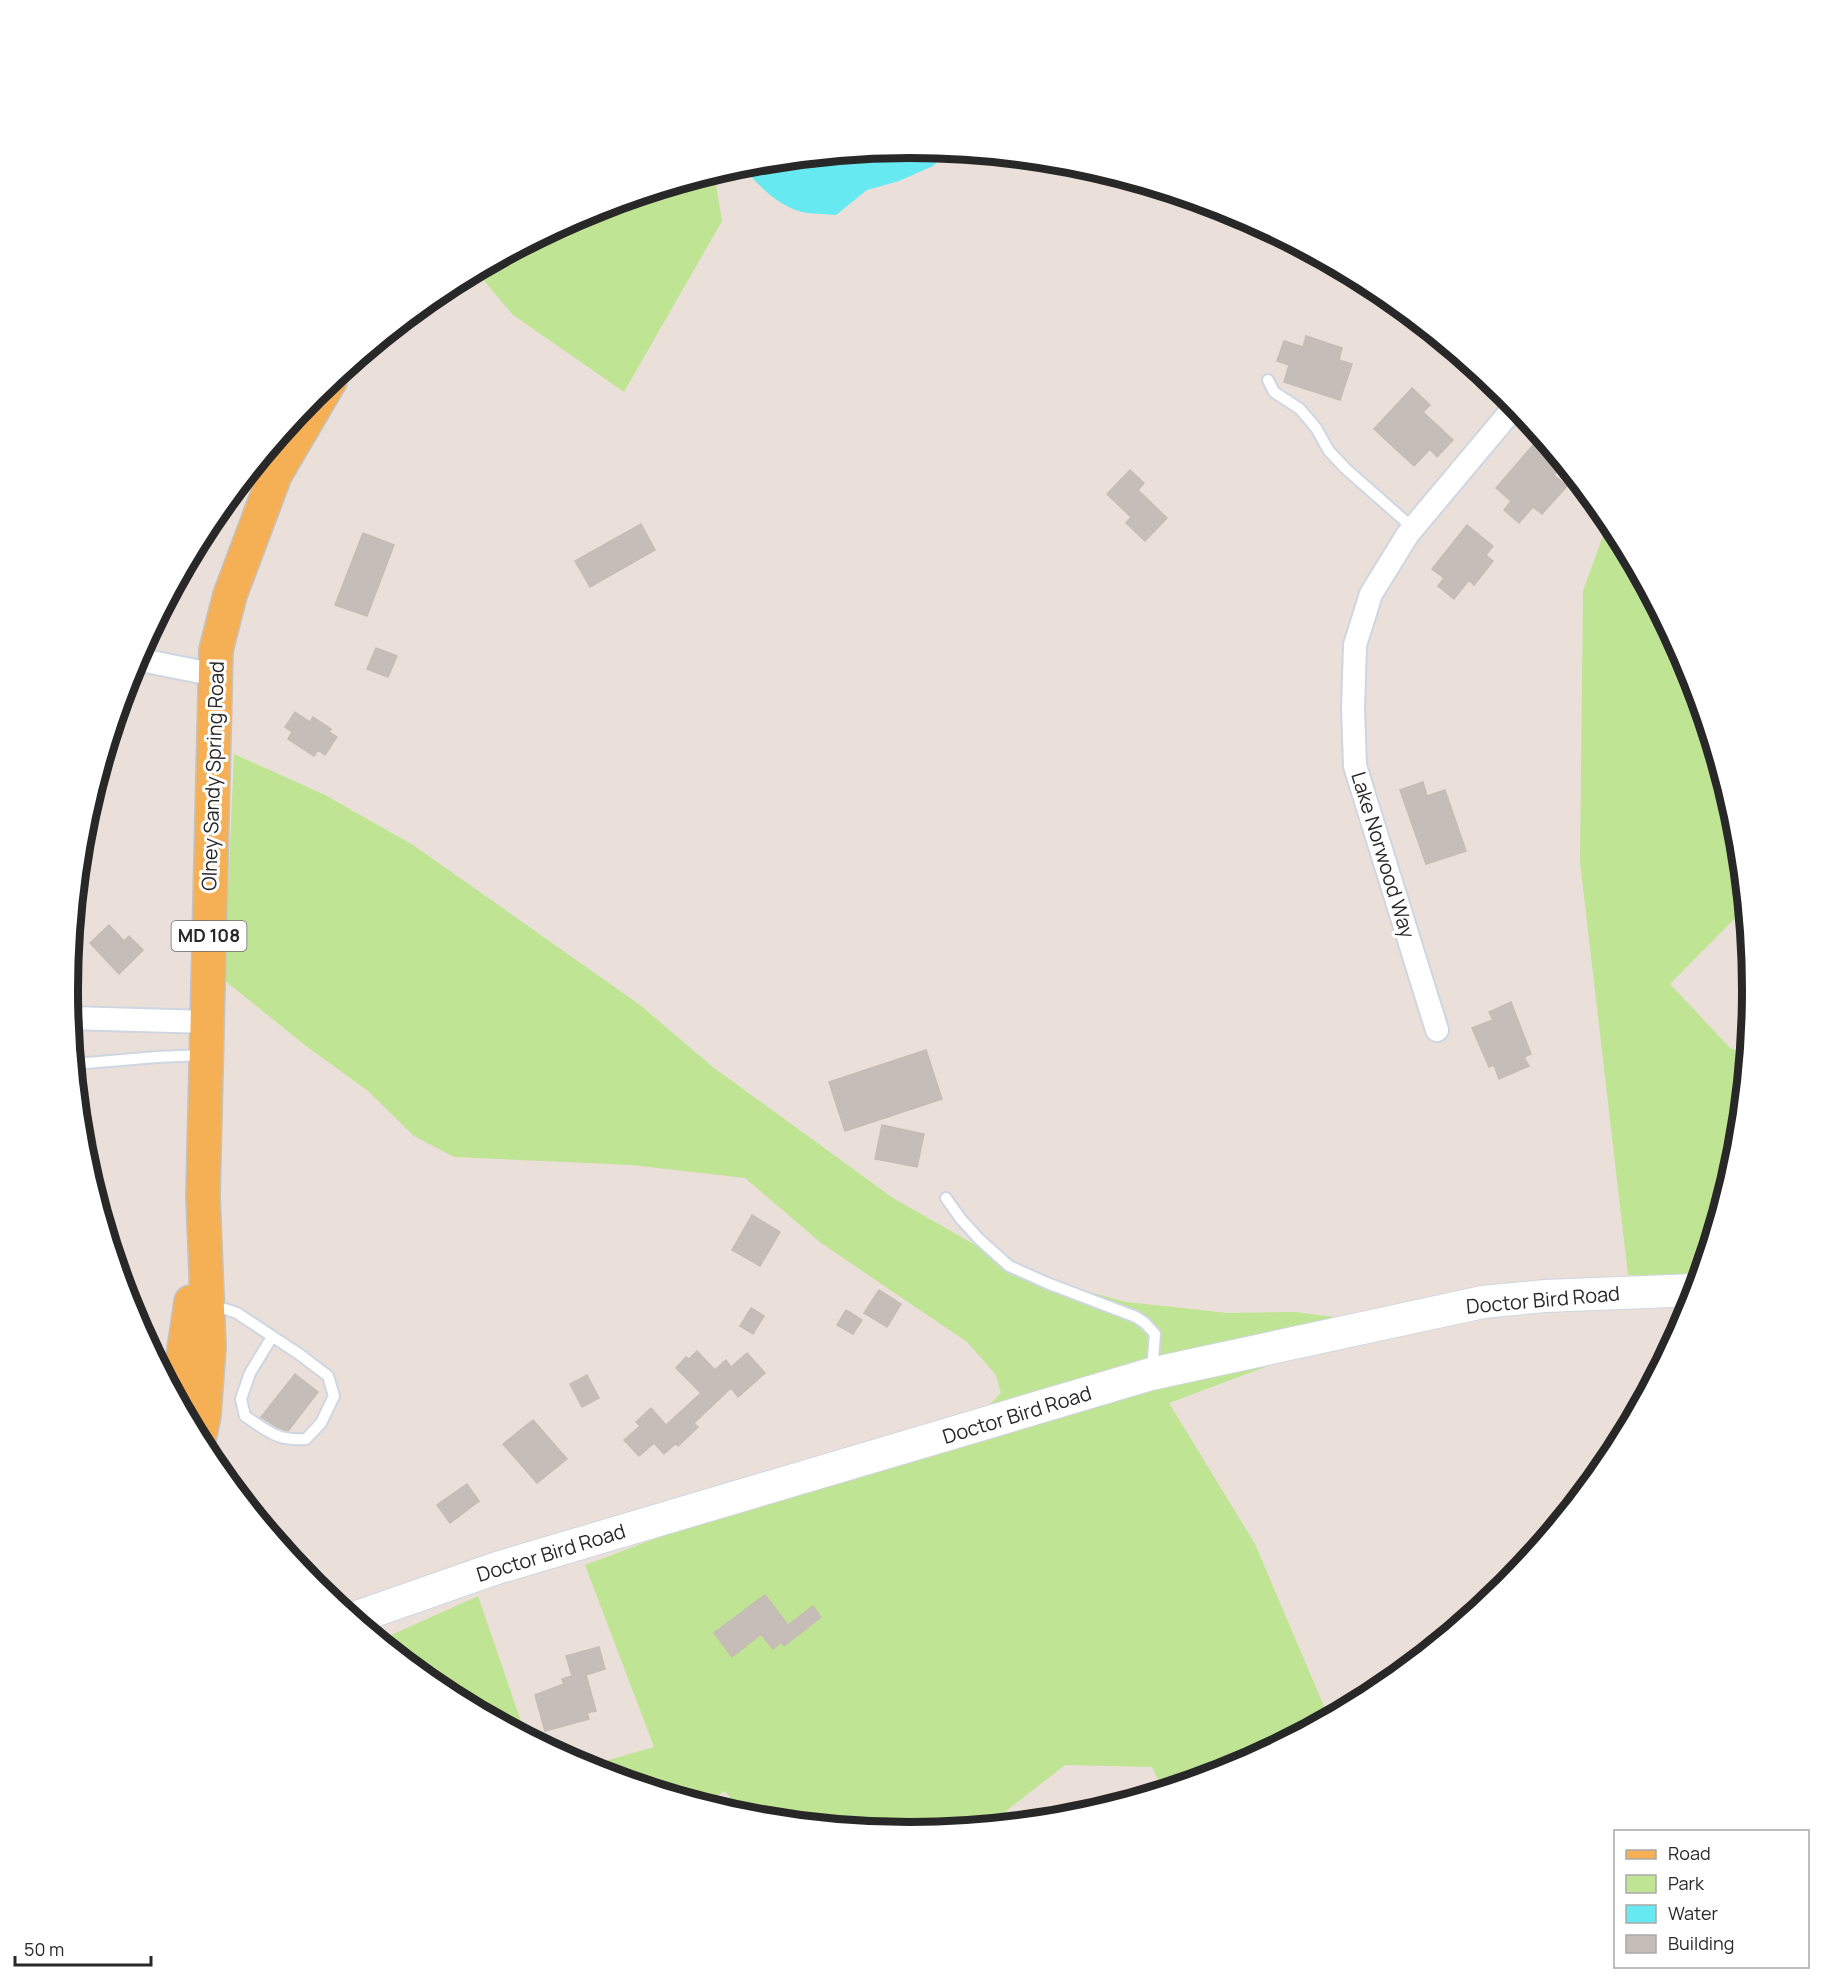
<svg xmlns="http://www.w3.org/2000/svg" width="1821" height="1980" font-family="Manrope,sans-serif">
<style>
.green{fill:#bfe493}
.water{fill:#67e9f2}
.building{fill:#c6bdb9;stroke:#c7bcb3;stroke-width:1.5}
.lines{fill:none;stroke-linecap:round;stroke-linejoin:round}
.service-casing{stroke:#ced6e2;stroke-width:14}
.minor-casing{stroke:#ced6e2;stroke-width:26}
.secondary-casing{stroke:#ced6e2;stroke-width:34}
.primary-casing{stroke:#c3c3c3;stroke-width:36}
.service{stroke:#fff;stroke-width:10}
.minor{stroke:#fff;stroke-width:22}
.secondary{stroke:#fff;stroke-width:32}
.primary{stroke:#f5af55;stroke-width:33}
.labels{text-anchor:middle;stroke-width:6;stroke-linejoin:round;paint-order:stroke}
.shield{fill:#fff;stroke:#686868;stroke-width:1.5}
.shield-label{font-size:18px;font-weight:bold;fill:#282828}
.street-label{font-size:20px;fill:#282828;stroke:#fff}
.rim{fill:none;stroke:#282828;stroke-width:8}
</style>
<rect width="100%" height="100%" fill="#ebe0d9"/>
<path class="green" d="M714,173L722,221L624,392L513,315L476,271L588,211Z
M1609,519L1689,668L1737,826L1745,908L1670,984L1730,1048L1747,1054L1737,1155L1700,1277L1628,1275L1580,862L1583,591Z
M234,754L325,795L413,845L640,1005L714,1068L893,1198L1028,1275L1126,1302L1228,1313L1294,1312L1383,1323L1169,1403L1255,1544L1329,1718L1233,1769L1163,1790L1152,1767L1065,1765L988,1825L910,1833L746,1817L725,1791L703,1804L584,1767L654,1747L585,1565L895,1449L962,1432L1001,1393L996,1375L967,1342L821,1243L745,1178L631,1165L454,1157L414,1136L368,1091L306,1046L224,980Z
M478,1596L526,1736L442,1691L380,1640Z"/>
<path class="water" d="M911,147L949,151L933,166L899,181L867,190L836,215C826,214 816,214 806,213C778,207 759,186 741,165Z"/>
<path class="building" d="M1306,336L1342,348L1339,360L1352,364L1340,400L1284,382L1289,365L1277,361L1284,341L1303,347Z
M1412,388L1430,405L1423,412L1453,440L1437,457L1430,449L1414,466L1374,429Z
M1535,443L1562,466L1554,475L1567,486L1542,514L1533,507L1519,523L1504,510L1511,501L1496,488Z
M1130,470L1144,483L1138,490L1167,518L1145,541L1126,523L1131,517L1107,494Z
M641,524L655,550L590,587L575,561Z
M1467,525L1493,546L1486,555L1493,561L1474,585L1469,580L1454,599L1438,586L1444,578L1432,569Z
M363,533L394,545L367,616L335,605Z
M376,648L397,656L388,677L367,669Z
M295,712L310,722L313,717L331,729L329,732L337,737L325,755L318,750L314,756L288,739L292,732L285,727Z
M1423,782L1427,796L1445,790L1466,851L1426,864L1400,790Z
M109,925L124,941L129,936L143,950L119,974L90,943Z
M1511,1002L1531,1054L1524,1057L1529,1066L1499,1079L1494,1065L1489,1067L1472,1028L1493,1020L1489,1012Z
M926,1050L942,1099L845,1131L829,1082Z
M882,1125L924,1134L917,1167L875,1159Z
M752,1215L780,1232L760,1266L732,1250Z
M879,1290L901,1304L887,1327L864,1313Z
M751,1308L764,1316L753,1334L740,1326Z
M846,1310L862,1320L853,1334L837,1325Z
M697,1351L715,1370L726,1360L731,1367L747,1353L765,1373L738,1397L731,1388L694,1423L698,1427L678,1446L675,1444L664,1454L654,1443L639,1456L624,1440L640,1426L636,1422L651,1408L666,1425L701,1393L676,1368L686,1357L689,1359Z
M295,1374L318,1392L288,1431L277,1427L261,1417Z
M587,1375L599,1398L582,1407L570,1384Z
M533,1420L567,1459L537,1483L503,1444Z
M467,1484L479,1501L450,1523L437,1505Z
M765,1595L788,1625L813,1606L821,1617L784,1646L781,1642L773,1649L761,1634L732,1657L714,1633Z
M599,1647L605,1669L586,1675L596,1711L587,1713L589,1719L545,1731L535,1695L564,1684L562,1679L572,1676L566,1656Z"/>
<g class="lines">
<g class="service-casing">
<path id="service" d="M1268,380L1274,392L1300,409L1316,428L1329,451L1346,469L1413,528
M75,1064L157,1057L203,1055
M946,1198L960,1218L979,1239L1009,1266L1047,1283L1136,1317L1145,1323L1155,1334L1152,1371
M210,1304L237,1313L299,1354L328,1376L334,1396L321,1423L306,1439C277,1441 269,1432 245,1416L241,1399L250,1373L272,1337"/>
</g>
<g class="minor-casing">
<path id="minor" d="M136,659L216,675
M70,1018L207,1022
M1437,1030L1355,766L1353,709L1355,645L1371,594L1408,534L1516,405"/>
</g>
<g class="secondary-casing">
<path id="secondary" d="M354,1618L497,1568L1151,1374L1483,1302L1545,1296L1696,1290"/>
</g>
<g class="primary-casing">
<path id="primary" d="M177,1398L191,1302
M199,1439L204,1415L209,1347L203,1196L216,650L230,595L275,475L330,381"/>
</g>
<use href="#service" class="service"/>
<use href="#minor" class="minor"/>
<use href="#secondary" class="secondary"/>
<use href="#primary" class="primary"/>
</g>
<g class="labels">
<rect class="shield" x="171.5" y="921" width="75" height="30" rx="4.5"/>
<g class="shield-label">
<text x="209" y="942">MD 108</text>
</g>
<g class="street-label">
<text transform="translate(213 776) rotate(-88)" y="7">Olney Sandy Spring Road</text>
<text transform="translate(1383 855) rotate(73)" y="7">Lake Norwood Way</text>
<text transform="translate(1543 1300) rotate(-5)" y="7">Doctor Bird Road</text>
<text transform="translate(1017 1415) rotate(-17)" y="7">Doctor Bird Road</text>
<text transform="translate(551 1553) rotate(-17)" y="7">Doctor Bird Road</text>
</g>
</g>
<path d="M0 0H1821V1980H0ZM78 990a832 832 0 1 1 1664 0a832 832 0 1 1-1664 0Z" fill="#fff" fill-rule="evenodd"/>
<path class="rim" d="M78 990a832 832 0 1 1 1664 0a832 832 0 1 1-1664 0Z"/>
<rect x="1614" y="1830" width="195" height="138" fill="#ffffff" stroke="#a9a9a9" stroke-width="1.5"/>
<rect x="1626" y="1850" width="30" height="9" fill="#f5af55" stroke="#a9a9a9" stroke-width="1.5"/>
<text x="1668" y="1860" font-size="18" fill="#282828">Road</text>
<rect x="1626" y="1875" width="30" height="18" fill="#bfe493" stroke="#a9a9a9" stroke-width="1.5"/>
<text x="1668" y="1890" font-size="18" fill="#282828">Park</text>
<rect x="1626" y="1905" width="30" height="18" fill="#67e9f2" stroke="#a9a9a9" stroke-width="1.5"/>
<text x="1668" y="1920" font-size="18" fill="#282828">Water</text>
<rect x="1626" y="1935" width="30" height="18" fill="#c6bdb9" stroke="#a9a9a9" stroke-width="1.5"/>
<text x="1668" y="1950" font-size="18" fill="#282828">Building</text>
<path d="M15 1956v9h136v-9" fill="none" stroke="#282828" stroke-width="3"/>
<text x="24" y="1956" font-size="18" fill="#282828" stroke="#ffffff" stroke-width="4.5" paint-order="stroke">50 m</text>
</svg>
